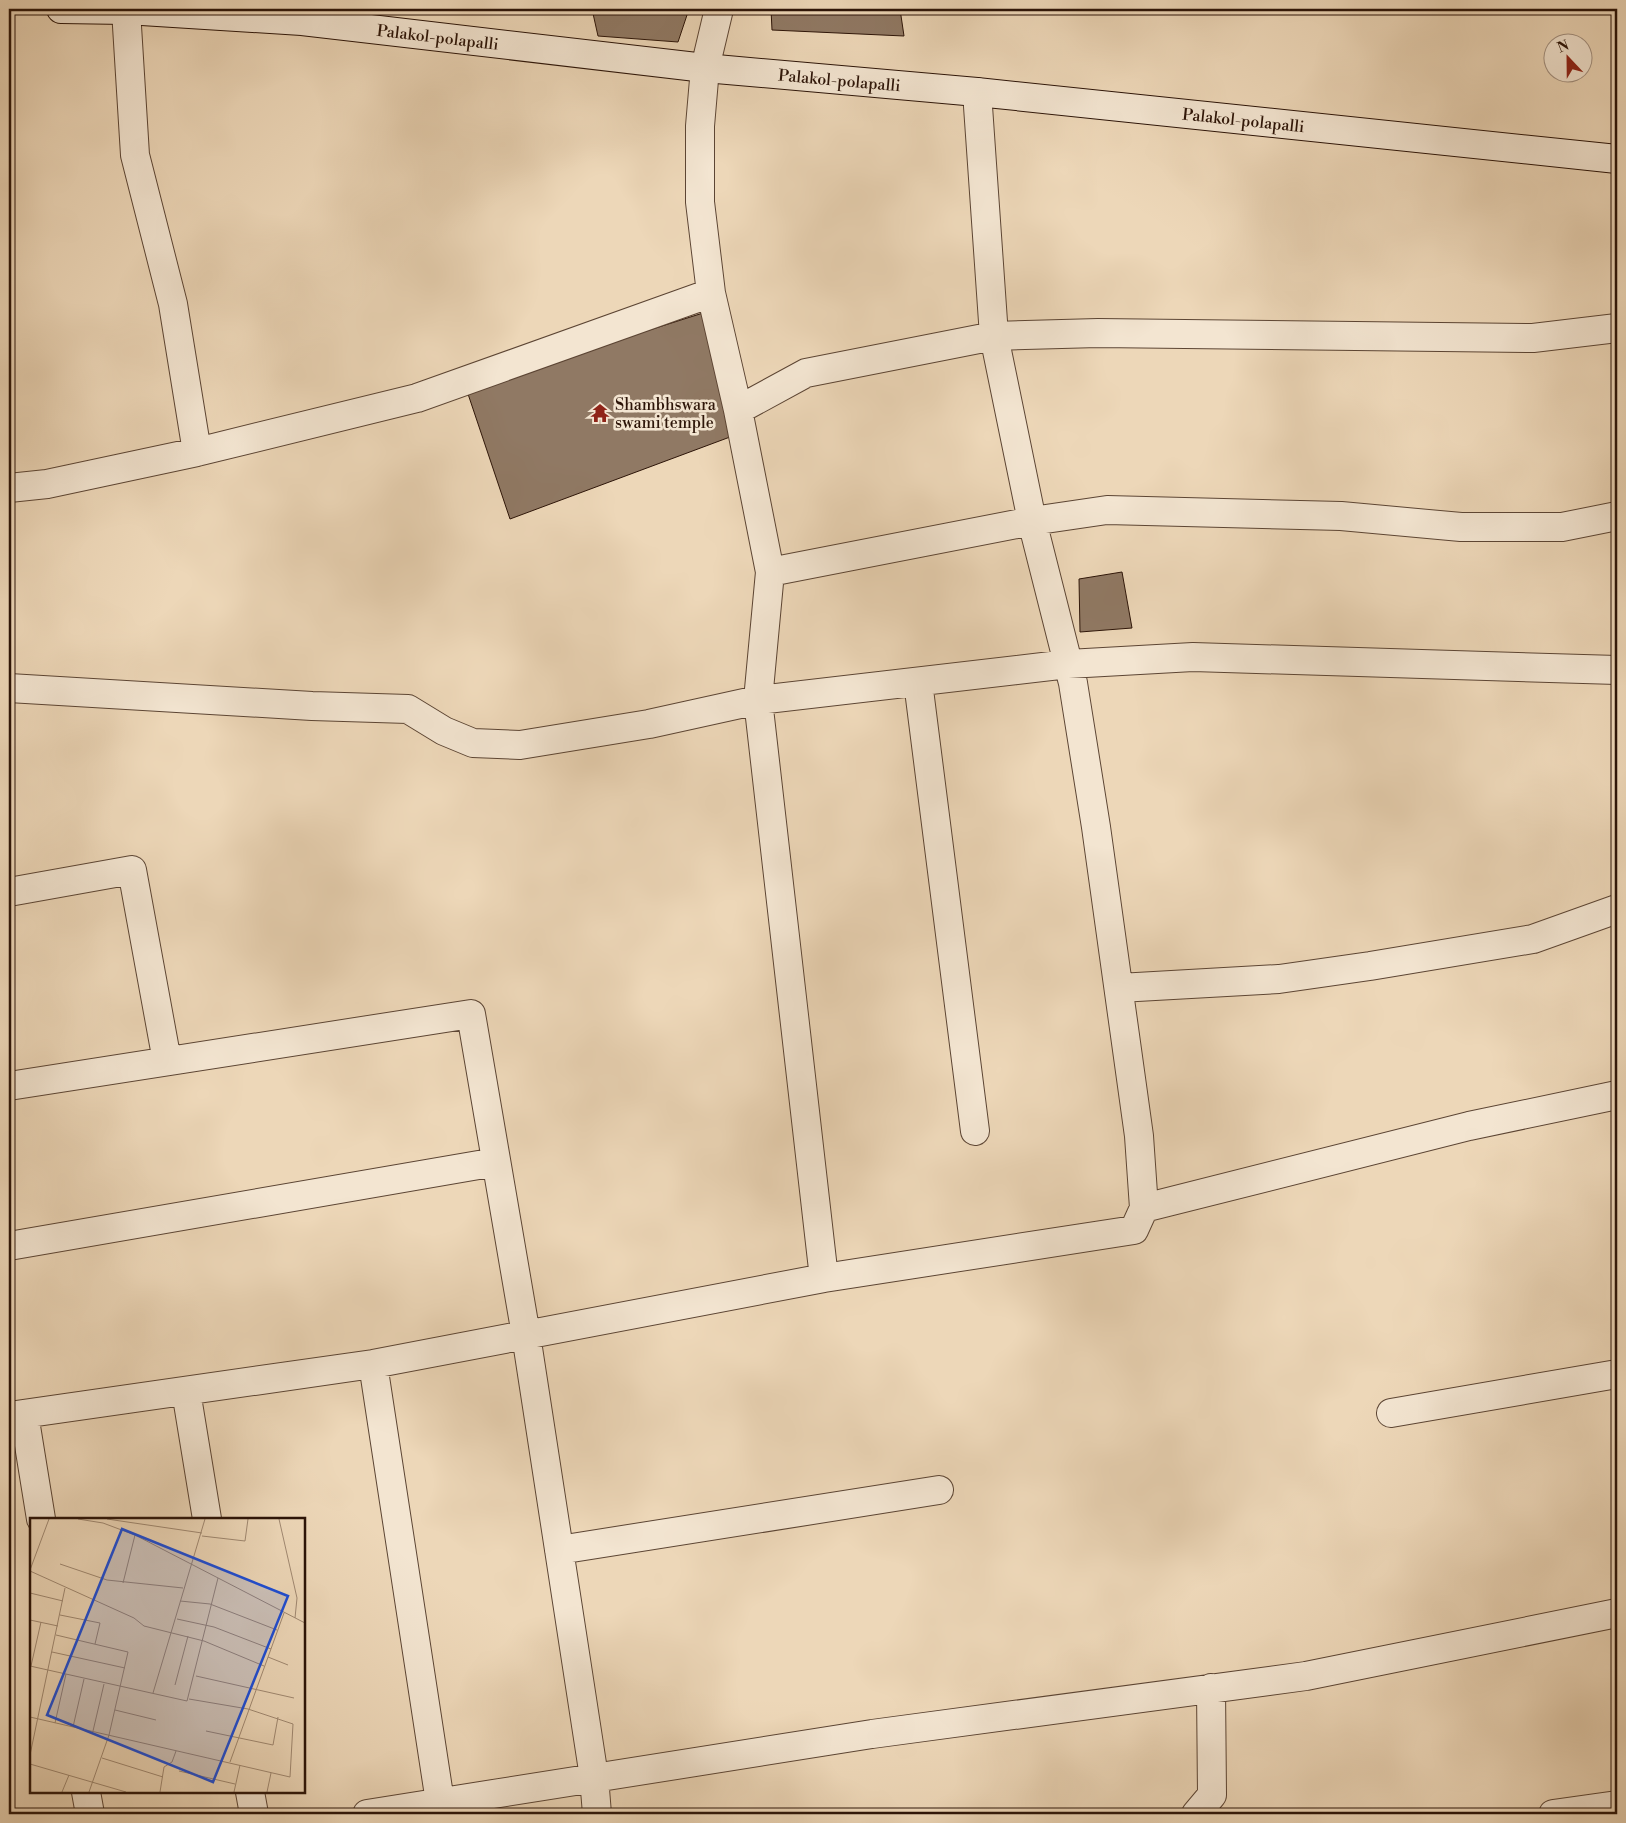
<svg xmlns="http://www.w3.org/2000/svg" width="1626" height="1823" font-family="'Libre Bodoni',serif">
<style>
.building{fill:#907964;stroke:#2c1408}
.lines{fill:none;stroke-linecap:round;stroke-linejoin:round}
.street-casing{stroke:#5c4534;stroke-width:30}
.secondary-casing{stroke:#2c1408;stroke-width:30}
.street{stroke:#f3e5d1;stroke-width:28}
.secondary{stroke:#f3e5d1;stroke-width:28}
.labels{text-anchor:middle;stroke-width:5;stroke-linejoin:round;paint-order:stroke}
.street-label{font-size:16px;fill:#2c1408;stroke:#f3e5d1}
.poi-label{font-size:16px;fill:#2c1408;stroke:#f3e5d1;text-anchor:start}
.inset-road{fill:none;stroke:#a08972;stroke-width:1}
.view{fill:#1d4ed8;fill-opacity:0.15;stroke:#1d4ed8;stroke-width:2.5}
.inset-edge{fill:none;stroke:#2c1408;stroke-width:2.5}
</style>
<rect width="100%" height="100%" fill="#edd7b8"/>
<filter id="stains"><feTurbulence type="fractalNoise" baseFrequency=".004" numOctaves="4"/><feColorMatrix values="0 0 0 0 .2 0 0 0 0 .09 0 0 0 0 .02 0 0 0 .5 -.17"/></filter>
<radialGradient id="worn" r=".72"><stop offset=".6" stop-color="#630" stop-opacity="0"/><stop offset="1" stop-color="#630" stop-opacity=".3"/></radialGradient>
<path class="building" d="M592,9H689L678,42L598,36Z
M771,9H900L904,36L772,30Z
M703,313L730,437L510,519L466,388Z
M1122,572L1132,628L1080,632L1079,579Z"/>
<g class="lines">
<g class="street-casing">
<path id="street" d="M719,9L705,68L700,126V202L711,293L738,410L770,572L758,700L824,1278
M126,10L135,155L173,304L197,452
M738,410L806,373L994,336L1098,333L1533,338L1617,328
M9,488L47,484L197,452L417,398L711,293
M770,572L1032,521L1107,510L1341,516L1461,527H1562L1617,516
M918,682L975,1131
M9,688L312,706L408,709L444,731L473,743L520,745L649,724L758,700L1068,664L1193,657L1617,670
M9,892L132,870L167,1061
M1119,988L1279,979L1370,966L1533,939L1617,909
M9,1086L471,1014L526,1335L594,1777L597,1814
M1144,1208L1469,1126L1617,1095
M9,1246L496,1162
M373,1364L440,1802
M186,1391L207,1519
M1391,1413L1617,1374
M24,1414L41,1519
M9,1416L373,1364L824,1278L1134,1230L1144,1208L1139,1136L1096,827L1073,683L1032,521L994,336L977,92
M559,1550L939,1490
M86,1792L90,1814
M250,1792L254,1814
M367,1814L872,1734L1306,1676L1617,1613
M1196,1814L1212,1795L1211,1688
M1553,1814L1617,1805"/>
</g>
<g class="secondary-casing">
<g id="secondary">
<path id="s1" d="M61,9L126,10L302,21L705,68L977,92L1617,159"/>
</g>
</g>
<use href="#street" class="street"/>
<use href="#secondary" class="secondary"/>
</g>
<defs>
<g id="temple-bare" transform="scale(1.5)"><path d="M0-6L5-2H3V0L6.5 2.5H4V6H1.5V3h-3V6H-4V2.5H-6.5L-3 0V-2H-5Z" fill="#8f2418" stroke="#f3e5d1" stroke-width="2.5" paint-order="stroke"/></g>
</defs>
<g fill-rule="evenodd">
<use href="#temple-bare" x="600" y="413"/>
</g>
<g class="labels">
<g class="street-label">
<text dy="6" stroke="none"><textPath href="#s1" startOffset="378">Palakol-polapalli</textPath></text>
<text dy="6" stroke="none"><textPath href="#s1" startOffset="782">Palakol-polapalli</textPath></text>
<text dy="6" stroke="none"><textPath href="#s1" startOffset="1188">Palakol-polapalli</textPath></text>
</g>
<g class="poi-label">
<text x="615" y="410">Shambhswara<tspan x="615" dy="18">swami temple</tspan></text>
</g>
</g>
<g transform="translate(30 1518)">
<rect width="275" height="275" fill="#edd7b8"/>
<path class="inset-road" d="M48,1L73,5L105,17L275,105M77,1L172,15M249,1L267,80L265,100M172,18L215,23L218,1M30,46L77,62L153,70M0,52L19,1M0,53L104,100L114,108L174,123L234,148M93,65L105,17M0,75L33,83M150,83L180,86L247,112M30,97L70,105L65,126M147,101L184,109L241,131M0,102L28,108M26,117L98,134L79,217L59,274M22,134L95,150M238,139L258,147M0,148L157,183L188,60M1,148L11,104M166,158L264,180M145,167L158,118M123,175L175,1M85,192L126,202M0,199L260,259L263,206L218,191L159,181M25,205L36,156M43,209L54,161M63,213L74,166M176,213L243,227L248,199M0,237L35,70M72,240L133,259M200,244L254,95M0,246L96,274M149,253L205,266M32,274L39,257M130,274L134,249L142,244L146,233M204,274L210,247M237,274L241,255"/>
<path class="view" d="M92,11L258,78L183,264L17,197Z"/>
<rect width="275" height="275" class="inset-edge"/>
</g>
<rect width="1626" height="1823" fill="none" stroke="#edd7b8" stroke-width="30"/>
<rect x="10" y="10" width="1606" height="1803" fill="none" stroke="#2c1408" stroke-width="2.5"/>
<rect x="15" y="15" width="1596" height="1793" fill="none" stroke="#2c1408"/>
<g transform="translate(1568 58) rotate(338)"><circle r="24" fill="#f3e5d1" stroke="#a39181"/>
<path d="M0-4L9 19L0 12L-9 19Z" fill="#8f2418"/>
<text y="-8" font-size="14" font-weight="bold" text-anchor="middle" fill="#2c1408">N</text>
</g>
<rect width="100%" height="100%" filter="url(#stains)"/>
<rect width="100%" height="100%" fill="url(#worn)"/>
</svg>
